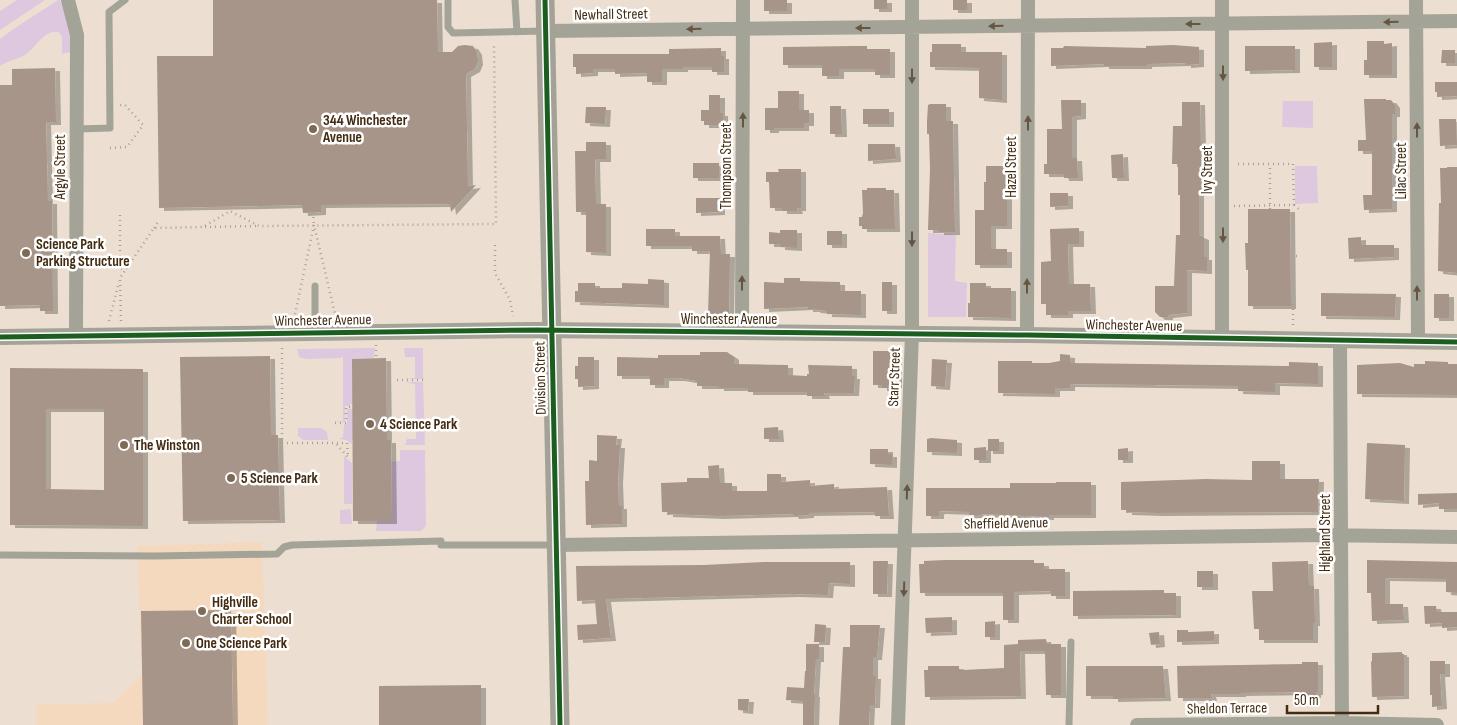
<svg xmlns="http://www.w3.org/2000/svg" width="1457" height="725" font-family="'Sofia Sans Condensed',sans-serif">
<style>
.built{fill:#f4d9be}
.green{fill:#ddc8e0}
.building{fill:#a79589;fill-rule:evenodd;filter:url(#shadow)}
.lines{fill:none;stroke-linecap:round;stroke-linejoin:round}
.path{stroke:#a6a296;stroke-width:2.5;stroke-dasharray:1 4;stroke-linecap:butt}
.service{stroke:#a4a398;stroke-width:7}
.minor{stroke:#a4a398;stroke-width:14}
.tertiary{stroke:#a4a398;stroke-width:16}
.secondary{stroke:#a4a296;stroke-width:19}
.cycleway-casing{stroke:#fff;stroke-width:8}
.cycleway{stroke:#1b5e20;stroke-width:5}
.oneway{fill:#655641}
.poi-dot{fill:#7e6b55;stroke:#fff;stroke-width:2}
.labels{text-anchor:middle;stroke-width:5;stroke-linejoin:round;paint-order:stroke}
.street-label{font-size:15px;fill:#432c12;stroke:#fff}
.poi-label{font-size:15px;font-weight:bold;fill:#432c12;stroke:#fff;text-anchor:start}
</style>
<defs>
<filter id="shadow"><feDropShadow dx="5" dy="3" stdDeviation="0" flood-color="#0004"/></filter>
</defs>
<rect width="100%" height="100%" fill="#ecdfd2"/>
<path class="built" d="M262,542L268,725H36V704L113,703L142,675L137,546Z"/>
<path class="green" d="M17,0H45L0,30V11Z
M58,0H60C67,17 73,33 70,52L62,54V37L59,32C43,29 35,50 23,56C15,60 7,61 0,66V39L12,30Z
M1283,101H1313V128L1282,127Z
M1295,166H1317L1318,203L1295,204Z
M928,233L956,235L955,281L967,283L966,317H928Z
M375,348L374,358L352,359L353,404H350V406H345V422L332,421H343V354L342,358L307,359L299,357L297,349Z
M404,348H423V379H405L415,378V357H405Z
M404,382H423L425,445H405L407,439H416L415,384Z
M347,409H353V440L352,441V444L346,440L339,439L343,437L344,425L347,423Z
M298,428H321L327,432L328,440H303L298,436Z
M400,450H425L426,526L421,531H376L377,521H392L391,462L400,461Z
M344,456L352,463V504H344Z
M351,509L352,524H340V510Z"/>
<path class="building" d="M213,0H437L438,52H452L458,46L465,45L473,46L477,52L478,62L475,69L466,74L468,186L476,185L451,212L450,204L321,205V212L303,213L302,205L159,208L157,56H213Z
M764,0H787V11H764Z
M874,0H887V9H874Z
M953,0H967V10H953Z
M1367,41H1384V44L1392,43V75H1364V60H1367Z
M1332,42V67H1314V43Z
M932,44H961V52H1002V100L979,98V68L930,67V52H932Z
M1173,45L1199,47V64L1186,65V63L1147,64V66H1104V64L1051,66V48H1063L1064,46L1146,48V46Z
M853,46H867V49H890V75H875V69H839V76H822V65H783V47Z
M1245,46H1295V70L1245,71Z
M721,48V56H724V72H712V67H683V69H662V82H647V73L615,74V69H593V73L576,74V67H573V54H669V49Z
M1442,50H1455V63H1441Z
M55,68L56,122H46L48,201H52L53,311H40V305L0,306V85H12V69Z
M1435,82H1457V96L1437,97V92H1435Z
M778,91H799V110H809V123H804V128H774V130H765V108H778Z
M709,95H720V113H723V125H704V121H701V110H709Z
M1364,99H1386V100H1391L1395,105V114H1392V209L1364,210L1363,195H1372V151H1358V140H1366Z
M1061,100H1081V116L1072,117V158H1077L1078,178H1064L1063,174H1044V164H1047V129H1062Z
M1182,102H1200L1202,193H1199V235L1204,237V257H1207V271L1187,270V313L1168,315V317H1160L1155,312V286H1174L1176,235H1180V195H1178V164H1172L1173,126H1182Z
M930,104H946V121H953L955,232H939V230H928L930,169L929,134H927V121L928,105Z
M830,106H841L842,134H830Z
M586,107H606L605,124L585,123Z
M863,109H889V124H863Z
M1439,119H1456L1457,145L1440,146Z
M586,142H606V159H595L596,204H606V253L586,252V212H576L575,151H586Z
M868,144H895L896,159L868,161Z
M1123,154L1124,178H1112L1111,155Z
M693,163H719V178H693Z
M986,166H1007V226H991V249H1007V265H975V210H984V182H986Z
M1447,167H1457V273L1438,271L1439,203H1441L1440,168H1447Z
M778,169H801V208H797L798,211H782V208H770L769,182H766V172H779Z
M867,188H886V190H894L895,229H862V226H859V217H862L863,213L862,190H867Z
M1050,193H1068V206L1050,207Z
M696,198H720V212L696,213Z
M1248,209H1290L1291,306H1248V270H1246L1245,243H1248Z
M1079,228V244H1068L1069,284H1090L1091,311H1068V315H1046V304H1041V262L1051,261L1050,229Z
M646,229H675V236H720L721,254H730L729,314H708L710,251H692V246H646Z
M780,230H797V248L780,247V244H769V232L780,233Z
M827,231H842V245H827Z
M1361,237V245H1394V257L1349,259L1348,238Z
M784,278H800V281L840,282V291H861V315L827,314V311L816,310L815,309H808V307L764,309V282L784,283Z
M648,279L664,280V305L575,302V291H578V283H595V288H622V283L648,284Z
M882,282H892V311H882Z
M970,283H986V288H1011V318L968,317V303H970Z
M1321,293L1396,294L1395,317L1321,316Z
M1434,294H1449V318H1434Z
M873,351H897V385H895V388H882V385H873Z
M700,352H727L734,357V364L788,365V375L807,376V374H809L808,365L852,366V376H855L854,393H824L825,396H807V392H748V388H719V386H697V381L680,378H664V385H650V376H617V357L658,358V355H700Z
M1060,354L1070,355V363L1289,366V362L1318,363V384L1275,383V392L1238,391V386L1070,384V388H1055V394L998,393V361H1032V363H1049L1060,361Z
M270,356L271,435H278L280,520L183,521L180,357Z
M578,357H594V386L578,387V379H575V366H578Z
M386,358L387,440H391L392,521H353L352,359Z
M932,359L947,360L945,387L931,386Z
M1425,361L1448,362V364H1457V395L1357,394V365L1400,363L1414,367V364H1425Z
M10,368L143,369V526L10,525ZM46,409H104V490L46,489Z
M778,427L779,439H764V428Z
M597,435L617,436L616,445H620L618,481L619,506H622V524L586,525L585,481H589V460L597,461Z
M931,438L957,440V453L927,452V439Z
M988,439H999V451H988Z
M1367,443L1405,445L1404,501L1365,499Z
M986,447V460H974V448Z
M1128,448V460H1118V449Z
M870,449H888V454H892V465L870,464Z
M1252,461H1280V479H1319L1318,512L1158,513L1127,512V510H1121V482L1205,479L1252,480Z
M719,465L720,483H732V491H767V474H781V482L810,480V486L834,484V489L887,487L889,516H875V512L809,513V515L794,516L793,514L719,516L668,514V512H662L661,483L687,482V478H709L708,466Z
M1056,482H1091V515H1049V517L981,514V515H969V512L940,511L939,512V516H926V488H1010V483H1056Z
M1457,493V509H1439V503L1418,505V494Z
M945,560H1034V563H1044V569H1065V596H1051V591L1014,592V620H1003V593H920L919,564H924V561Z
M1367,560L1457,562V593L1446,592V579L1385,578V604H1403L1404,620L1372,621L1371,593H1367Z
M873,561H888L887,594H873Z
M1308,561L1309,586H1314L1315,623H1313V640H1259V629H1254L1252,591H1273L1272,562Z
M764,562H850V584L829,583L828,595L794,594L606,599L611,638L578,640L577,625L597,624L595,600L577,601L576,566L704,565Z
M1197,571H1213V587H1197Z
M1164,590V593H1176V615L1073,616V591Z
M1424,606H1436L1437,612H1457V627L1442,628V623L1425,624Z
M231,610L233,725H143L141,611Z
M952,617V632L926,633L925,618Z
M995,621V637H985V622Z
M815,624L826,625L825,642H814Z
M850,625H880L877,657H873V676H876L875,705H870L869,725H839L843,647H850Z
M1177,630H1188V632L1214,631V641L1177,642Z
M1159,632L1160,644L1151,645L1149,633Z
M1046,639L1047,644H1061V695H1046L1045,651H1020L1021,696L925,697L924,670H928V666H959V669L963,670L1004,668V645L1018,644V640Z
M806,644H819V659H816L814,694H815L814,725H803V701L786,700L787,687L804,688L805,671H806Z
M1402,652V654H1404V696L1372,697L1371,662L1372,661V653Z
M1430,661H1445V674H1440L1442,706L1432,707V695H1430Z
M1302,662H1318V692H1316V695L1303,696V692L1241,693V694H1211L1212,698H1178L1177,666L1302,664Z
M1086,666H1163L1166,698L1113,699V696H1086Z
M481,685V725H379V686Z
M738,699H749L748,711L738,710Z"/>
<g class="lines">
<path class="path" d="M110,148L127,147L143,125L125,105H118
M1294,205L1301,211
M1234,206L1294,205L1293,164H1235
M1270,209V164
M313,212L314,225
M120,215V269L127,268
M205,227L257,226
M154,228L159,220
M495,245V273L510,300L513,316
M1291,256H1300
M294,319L314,225L336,318
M109,321L119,282
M121,321L120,278L154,228L203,227L230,211L259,226L496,224L494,43
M1293,325V288
M376,345V358
M282,348V443H347L348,457L336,444
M397,380H425
M335,423H346V407H353"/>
<path class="service" d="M448,0V27L453,33L545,31
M515,0L517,32
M77,129L110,128L109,12L125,0
M315,286V332
M441,545H556
M0,555L155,556L277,554L284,547L292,545L441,541
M1069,725L1071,642"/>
<path class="minor" d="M68,0L77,35L76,336
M1222,0V339
M1416,0L1418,341
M545,31L1457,21
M742,331L743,0
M1027,335L1028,0
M1340,341L1342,725
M556,545L1321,535L1457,537
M898,725L912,333V0
M1137,725L1342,723L1437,725"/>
<path class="tertiary" d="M0,337L536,330L1027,335L1457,342"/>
<path class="secondary" d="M545,0L560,725"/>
<g class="cycleway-casing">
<path id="cycleway" d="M545,0L560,725
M0,337L536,330L1027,335L1457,342"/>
</g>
<use href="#cycleway" class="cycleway"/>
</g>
<defs><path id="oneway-solid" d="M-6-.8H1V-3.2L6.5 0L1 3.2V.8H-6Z" transform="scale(1.25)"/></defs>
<g class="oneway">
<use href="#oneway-solid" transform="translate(1391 22) rotate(179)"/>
<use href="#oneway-solid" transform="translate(1193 24) rotate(180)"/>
<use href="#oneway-solid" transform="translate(996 26) rotate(179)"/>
<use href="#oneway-solid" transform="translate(863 28) rotate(180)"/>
<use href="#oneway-solid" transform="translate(694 29) rotate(179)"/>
<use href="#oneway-solid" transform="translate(1223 73) rotate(90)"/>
<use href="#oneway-solid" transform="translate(912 76) rotate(90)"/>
<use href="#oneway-solid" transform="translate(743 120) rotate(-90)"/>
<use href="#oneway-solid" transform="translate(1028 123) rotate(-90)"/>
<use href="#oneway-solid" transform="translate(1417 130) rotate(-90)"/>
<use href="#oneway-solid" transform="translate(1223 235) rotate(90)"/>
<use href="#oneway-solid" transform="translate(912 239) rotate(90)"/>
<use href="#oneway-solid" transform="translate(742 283) rotate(-90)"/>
<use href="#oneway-solid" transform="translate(1027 286) rotate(-90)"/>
<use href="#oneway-solid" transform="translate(1417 293) rotate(-90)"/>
<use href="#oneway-solid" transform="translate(907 492) rotate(-88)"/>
<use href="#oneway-solid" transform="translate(904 589) rotate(92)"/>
</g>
<g class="poi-dot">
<circle cx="313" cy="129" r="5"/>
<circle cx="26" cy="253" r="5"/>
<circle cx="370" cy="424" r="5"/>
<circle cx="124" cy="445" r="5"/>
<circle cx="231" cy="478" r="5"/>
<circle cx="202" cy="611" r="5"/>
<circle cx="186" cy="643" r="5"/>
</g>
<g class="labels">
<g class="street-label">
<text transform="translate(611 14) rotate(-1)" y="5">Newhall Street</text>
<text transform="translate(726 166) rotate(-90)" y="5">Thompson Street</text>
<text transform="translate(60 167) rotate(-90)" y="5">Argyle Street</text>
<text transform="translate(1011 167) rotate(-90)" y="5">Hazel Street</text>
<text transform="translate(1207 170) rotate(-90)" y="5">Ivy Street</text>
<text transform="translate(1401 171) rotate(-90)" y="5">Lilac Street</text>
<text x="729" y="324">Winchester Avenue</text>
<text transform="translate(323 320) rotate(-1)" y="5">Winchester Avenue</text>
<text transform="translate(1134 325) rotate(1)" y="5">Winchester Avenue</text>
<text transform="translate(894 377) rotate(-88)" y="5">Starr Street</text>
<text transform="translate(540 378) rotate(-91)" y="5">Division Street</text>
<text transform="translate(1006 523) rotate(-1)" y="5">Sheffield Avenue</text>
<text transform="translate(1325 533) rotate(-90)" y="5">Highland Street</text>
<text transform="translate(1227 708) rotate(-1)" y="5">Sheldon Terrace</text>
</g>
<g class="poi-label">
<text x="323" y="125">344 Winchester<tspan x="323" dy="17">Avenue</tspan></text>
<text x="36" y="249">Science Park<tspan x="36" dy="17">Parking Structure</tspan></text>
<text x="380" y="429">4 Science Park</text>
<text x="134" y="450">The Winston</text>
<text x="241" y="483">5 Science Park</text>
<text x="212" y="607">Highville<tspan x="212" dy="17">Charter School</tspan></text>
<text x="196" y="648">One Science Park</text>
</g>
</g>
<path d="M1287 705v8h91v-8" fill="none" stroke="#432c12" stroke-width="2.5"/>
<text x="1294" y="705" font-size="15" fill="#432c12" stroke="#ffffff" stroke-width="4" paint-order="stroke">50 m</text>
</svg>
